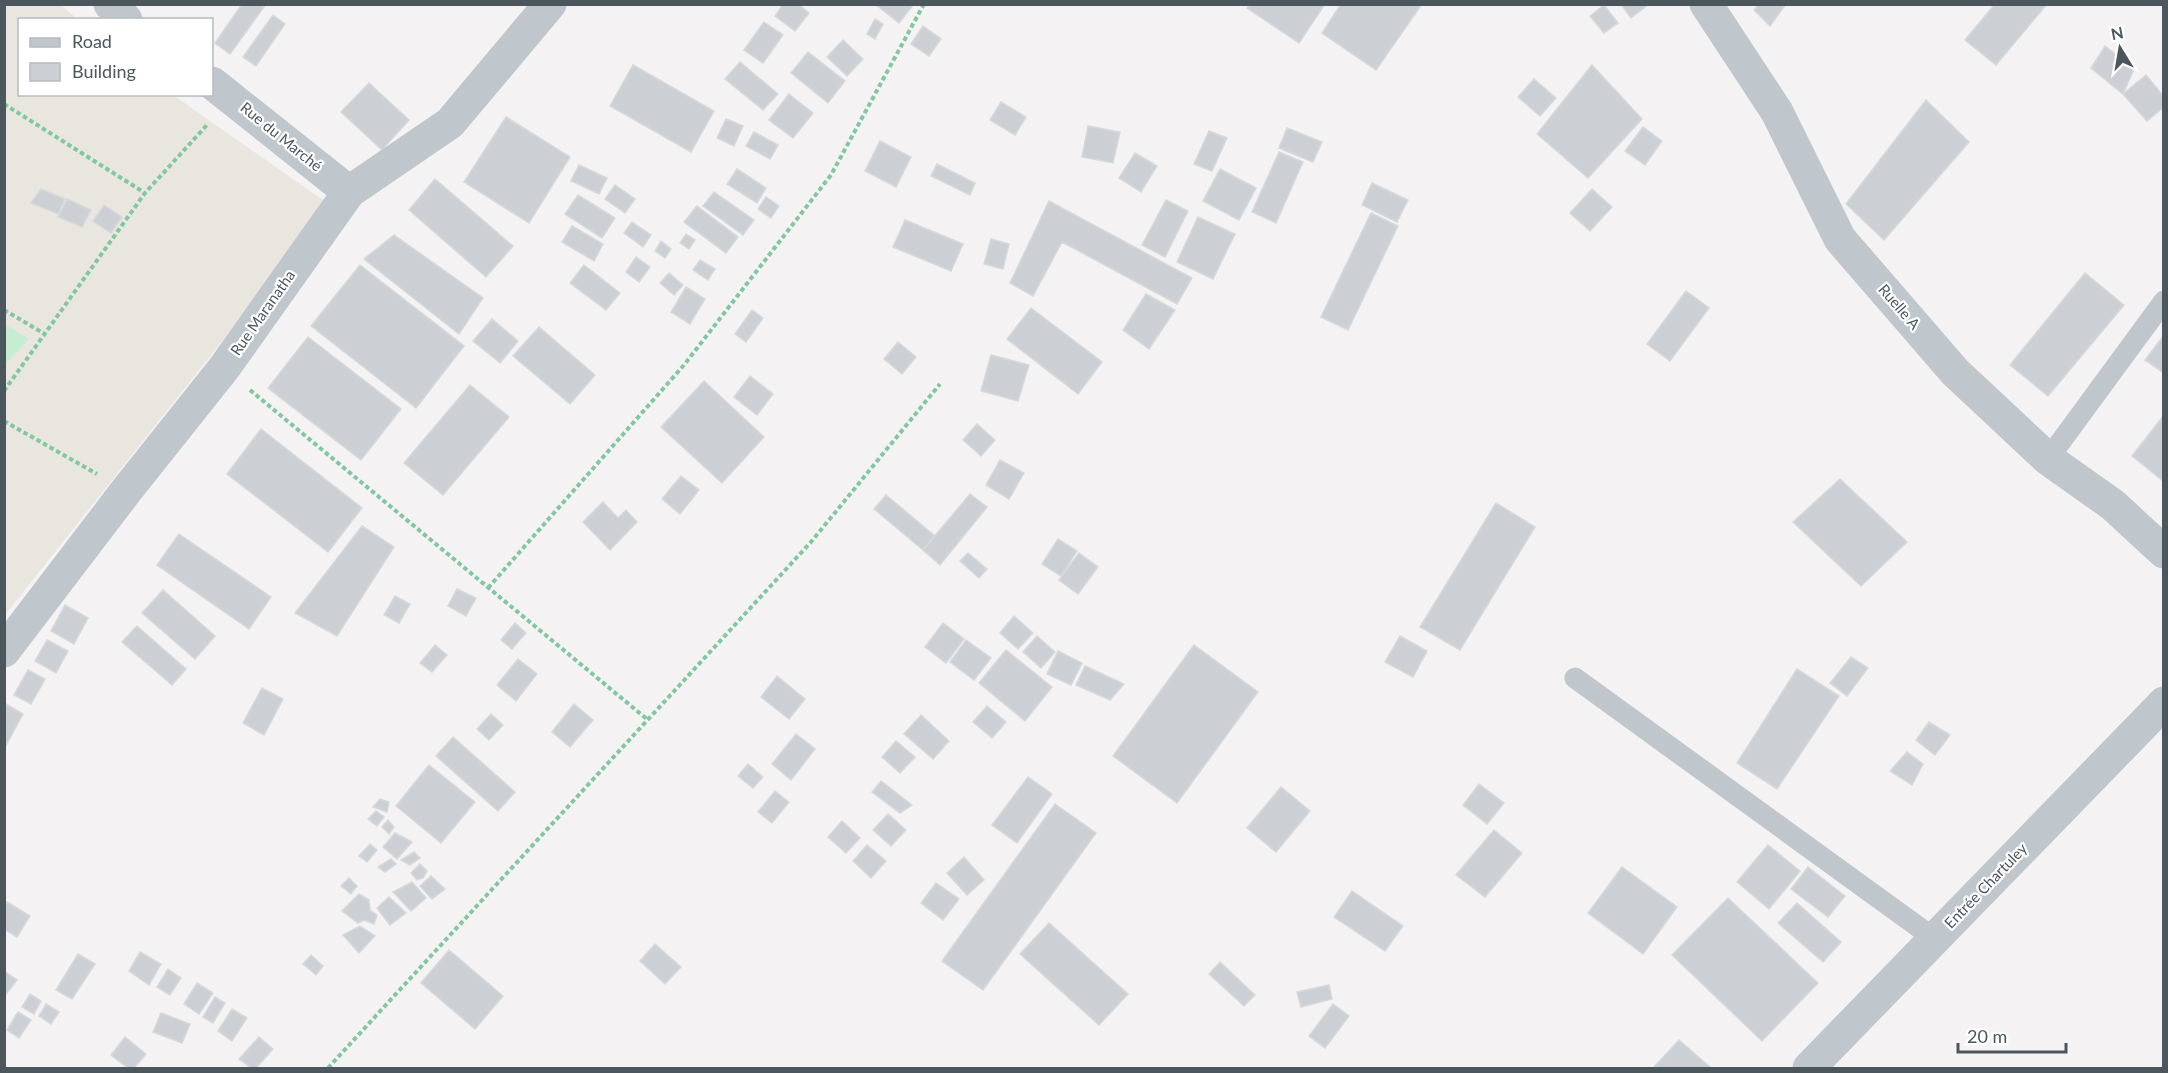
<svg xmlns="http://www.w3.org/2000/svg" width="2168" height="1073" font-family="Lato,sans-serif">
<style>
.commercial{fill:#e9e6e0}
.green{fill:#c6ecd1}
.building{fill:#cccfd3;stroke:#d6d9dc;stroke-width:1.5}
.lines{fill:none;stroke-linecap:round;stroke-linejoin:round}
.path{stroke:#81c79f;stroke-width:4;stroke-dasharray:4.5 3;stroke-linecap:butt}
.service{stroke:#bfc7cd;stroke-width:21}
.minor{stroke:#bfc7cd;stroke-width:33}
.labels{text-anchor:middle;stroke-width:4.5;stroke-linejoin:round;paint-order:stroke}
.street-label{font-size:15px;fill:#4b565d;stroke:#fff}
</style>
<rect width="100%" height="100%" fill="#f4f2f2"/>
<path class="commercial" d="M5,5H61L77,19L20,20V94L173,95L330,205L5,615Z"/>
<path class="green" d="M4,324L29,339L5,364H4Z"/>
<path class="building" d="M242,4H266L230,54L215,43Z
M783,4H798L809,13L795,31L775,16Z
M875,4H914L899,23Z
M1250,4H1325L1299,43L1247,8Z
M1341,4H1422L1376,70L1322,33Z
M1621,4H1649L1631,18Z
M1759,4H1786L1770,26L1754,10Z
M1995,4H2047L1996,65L1965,40Z
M1604,5L1618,23L1604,33L1590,16Z
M273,15L285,24L256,66L243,57Z
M875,19L883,24L875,39L867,34Z
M764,22L783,35L763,63L744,50Z
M923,26L941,39L929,56L911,44Z
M843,40L863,59L847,76L827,57Z
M2105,46L2134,69L2123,94L2091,68Z
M808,52L845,81L828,103L791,73Z
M740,62L778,94L763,110L725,79Z
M633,65L714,111L691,152L610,106Z
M1592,65L1642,119L1588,178L1537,134Z
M2146,75L2164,97V107L2147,121L2123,94Z
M1534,79L1556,98L1540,116L1518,97Z
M369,83L409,120L382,150L341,112Z
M789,94L813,113L793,138L769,120Z
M1926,100L1969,142L1884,240L1846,204Z
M1001,102L1026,117L1015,135L990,120Z
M506,117L570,157L529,223L464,182Z
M726,119L743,126L734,146L717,138Z
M1088,126L1120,132L1113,163L1082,157Z
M1643,127L1662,141L1645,165L1625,151Z
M1287,128L1322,142L1313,162L1279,148Z
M1209,131L1227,138L1212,171L1194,164Z
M754,132L778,145L770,159L746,146Z
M880,141L911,157L896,187L865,171Z
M1279,152L1303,162L1276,223L1252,212Z
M1135,153L1157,166L1141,192L1119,178Z
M937,164L975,183L970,195L931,176Z
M579,165L607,178L599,194L571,181Z
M737,169L766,188L757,203L727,184Z
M1220,169L1256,188L1239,220L1203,201Z
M435,179L513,246L486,277L409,210Z
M1372,183L1408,200L1397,222L1362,205Z
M615,185L635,199L625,213L605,199Z
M41,189L65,199L58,214L31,203Z
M1592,189L1612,207L1590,231L1570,213Z
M714,192L754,220L743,235L703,206Z
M578,195L615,218L602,238L565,214Z
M766,197L779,206L771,218L758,209Z
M67,199L91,210L82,227L58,217Z
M1166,200L1188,211L1165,257L1142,245Z
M1049,201L1192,278L1177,304L1062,242L1033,296L1010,283Z
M104,205L122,217L111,233L93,221Z
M697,206L738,237L726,253L684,222Z
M1371,213L1398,226L1348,330L1321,317Z
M1198,217L1235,234L1213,279L1177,262Z
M905,220L963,244L951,271L893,247Z
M632,222L651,235L643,247L624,233Z
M572,226L603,244L594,261L562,242Z
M686,234L695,240L689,249L680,243Z
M394,235L483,298L459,334L364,259Z
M991,239L1009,244L1003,269L984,264Z
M661,241L671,249L665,258L655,251Z
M636,257L650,267L639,282L626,272Z
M700,260L715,269L708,280L693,270Z
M360,265L464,346L416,408L311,326Z
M584,265L620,293L606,310L570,283Z
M669,273L683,285L674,295L660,283Z
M2085,273L2124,305L2048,396L2010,365Z
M686,287L705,299L690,324L671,312Z
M1686,291L1709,308L1670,361L1647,344Z
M1146,294L1175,310L1149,349L1123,330Z
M1031,308L1102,362L1078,394L1007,339Z
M752,310L763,318L746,342L735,334Z
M492,319L518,341L500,363L473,341Z
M539,327L595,375L570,404L513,356Z
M2164,335V373L2145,360Z
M308,337L401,409L361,460L268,388Z
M898,342L916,357L902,374L884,359Z
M991,355L1029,365L1018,401L981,391Z
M750,376L773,394L757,415L734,397Z
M704,381L764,437L722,483L661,427Z
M470,385L509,417L443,495L404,463Z
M2164,415V480L2163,481L2132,456Z
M977,424L995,440L981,456L963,440Z
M261,429L362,508L328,552L227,474Z
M1000,460L1024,473L1009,499L986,485Z
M681,476L699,490L680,514L662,499Z
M1840,479L1907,542L1861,586L1793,522Z
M970,494L987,507L940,565L923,550Z
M886,495L935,536L923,550L874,509Z
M603,502L618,518L626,510L637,522L610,550L583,522Z
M1496,503L1535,527L1460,650L1420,627Z
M362,526L394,547L337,636L295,613Z
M179,534L271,597L249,629L157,565Z
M1058,539L1077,551L1061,576L1042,564Z
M968,553L987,569L979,578L960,561Z
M1079,553L1098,567L1078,594L1059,580Z
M457,589L476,598L466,616L448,606Z
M163,590L215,636L195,659L142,613Z
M395,596L410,604L399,623L384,615Z
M65,605L88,618L74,644L51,631Z
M1014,616L1033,633L1018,649L1000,633Z
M515,623L526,633L512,649L501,640Z
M943,623L964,639L946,663L925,647Z
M137,626L186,669L172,685L122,642Z
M1037,636L1055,652L1041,668L1023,652Z
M1400,636L1427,651L1413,677L1385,662Z
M47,640L68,651L56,673L35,661Z
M966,640L991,658L974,680L950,662Z
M435,645L447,655L432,672L420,663Z
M1194,645L1258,692L1177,803L1113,756Z
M1006,650L1052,687L1025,721L979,683Z
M1058,651L1082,663L1071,685L1047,674Z
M1851,657L1868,668L1847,696L1830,683Z
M518,659L537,674L516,701L497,685Z
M1085,666L1124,684L1110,700L1076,685Z
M1797,669L1839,696L1777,789L1737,763Z
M28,670L45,679L31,704L14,695Z
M777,676L805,699L789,719L761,697Z
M262,688L283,699L264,735L243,723Z
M6,704L23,714L5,747L4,707Z
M574,704L593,720L570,747L552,732Z
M987,706L1006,722L992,738L973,722Z
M491,714L503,725L489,740L477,729Z
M921,715L949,741L933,759L904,734Z
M1929,722L1950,735L1935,755L1916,740Z
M796,734L815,749L791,780L772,764Z
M453,737L515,792L498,811L436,756Z
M896,741L915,757L900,773L882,757Z
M1907,752L1923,764L1912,785L1890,771Z
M748,764L763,777L753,788L738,776Z
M429,765L475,802L441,843L396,806Z
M1028,777L1052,794L1017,843L992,825Z
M881,781L912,805L900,813L872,792Z
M1479,784L1504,803L1487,824L1463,805Z
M1281,787L1310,811L1276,852L1247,828Z
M775,791L789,802L772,823L758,812Z
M380,799L389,802L387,812L373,807Z
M1055,804L1096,833L983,990L942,961Z
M376,811L384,817L377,826L368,819Z
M888,814L906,830L891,846L873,830Z
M388,820L394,827L389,834L382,827Z
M842,821L860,838L846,853L828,837Z
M1494,830L1522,853L1485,897L1456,875Z
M395,833L412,842L397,859L383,847Z
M370,844L377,850L367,862L359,856Z
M867,845L886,861L871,878L853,861Z
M1768,845L1800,871L1769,909L1737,882Z
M414,852L420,858L410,865L401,860Z
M964,857L984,880L967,895L947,873Z
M391,859L396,864L385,872L378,867Z
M420,864L427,871L423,878L417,880L411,873Z
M1622,867L1677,907L1643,954L1588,913Z
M1808,867L1845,896L1828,917L1791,889Z
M431,876L445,889L432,899L420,886Z
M349,878L357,886L351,894L341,886Z
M412,882L426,898L411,911L393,892Z
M936,883L959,899L943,920L921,903Z
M1352,891L1403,926L1385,951L1334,917Z
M359,894L369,900L370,910L377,915L374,924L364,920L358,923L342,911Z
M389,897L406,913L390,925L377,908Z
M1728,898L1818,983L1762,1041L1672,955Z
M7,902L30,916L17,937L4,929V907Z
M1797,903L1841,942L1823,962L1778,923Z
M1049,923L1128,994L1099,1025L1020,954Z
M360,926L375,936L359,953L343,935Z
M655,944L681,967L665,984L640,961Z
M449,950L503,996L475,1029L421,983Z
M140,952L161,964L149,985L129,971Z
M78,954L95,964L72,999L56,990Z
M311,955L323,966L316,975L303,964Z
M1220,962L1255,995L1244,1006L1209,974Z
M168,969L181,978L170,995L157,987Z
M4,971L17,980L4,997Z
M197,983L213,993L199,1014L184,1004Z
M1329,985L1332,999L1301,1007L1297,992Z
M30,994L41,1001L34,1014L22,1007Z
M215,997L225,1003L213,1023L203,1017Z
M46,1004L59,1012L51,1024L39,1016Z
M1333,1004L1349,1016L1325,1048L1309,1036Z
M232,1009L247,1018L232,1041L218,1031Z
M18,1012L31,1020L19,1038L7,1030Z
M161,1013L190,1024L182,1043L153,1032Z
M125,1037L146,1054L134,1068H128L111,1055Z
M259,1037L273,1049L256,1068H251L239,1059Z
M1679,1040L1711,1068H1653Z"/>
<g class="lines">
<path class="path" d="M4,104L145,193
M4,310L45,334
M250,390L648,720
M4,391L145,193L207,125
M4,421L97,474
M488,588L684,365L831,175L924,4
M328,1068L811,542L940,384"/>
<path class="service" d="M2048,459L2164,301
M1575,678L1935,939"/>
<path class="minor" d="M110,4L126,20
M1706,4L1777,112L1840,239L1955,372L2048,459L2113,505L2164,552
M212,83L349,192
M4,651L126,491L224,368L349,192L450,123L550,4
M1809,1068L2164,703"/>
</g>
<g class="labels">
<g class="street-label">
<text transform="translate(281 137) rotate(39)" y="5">Rue du Marché</text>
<text transform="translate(1899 307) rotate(49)" y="5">Ruelle A</text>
<text transform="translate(263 313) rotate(-55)" y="5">Rue Maranatha</text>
<text transform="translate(1986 886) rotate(-46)" y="5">Entrée Chartuley</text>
</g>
</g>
<rect width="2168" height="1073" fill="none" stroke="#4b565d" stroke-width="12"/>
<rect x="18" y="18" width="195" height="78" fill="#ffffff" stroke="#b7bbbe" stroke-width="1.5"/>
<rect x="30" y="38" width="30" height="9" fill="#bfc7cd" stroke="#b7bbbe" stroke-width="1.5"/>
<text x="72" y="48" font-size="18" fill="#4b565d">Road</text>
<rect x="30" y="63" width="30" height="18" fill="#cccfd3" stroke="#b7bbbe" stroke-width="1.5"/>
<text x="72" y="78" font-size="18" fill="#4b565d">Building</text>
<g transform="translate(2120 48) rotate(349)" stroke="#ffffff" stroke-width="4.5" paint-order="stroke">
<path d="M0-4.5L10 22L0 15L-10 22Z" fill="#4b565d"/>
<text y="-9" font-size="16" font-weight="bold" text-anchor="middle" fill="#4b565d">N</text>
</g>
<path d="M1958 1043v9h108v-9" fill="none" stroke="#4b565d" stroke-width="3"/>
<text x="1967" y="1043" font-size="18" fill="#4b565d" stroke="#ffffff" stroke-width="4.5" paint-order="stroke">20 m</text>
</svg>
